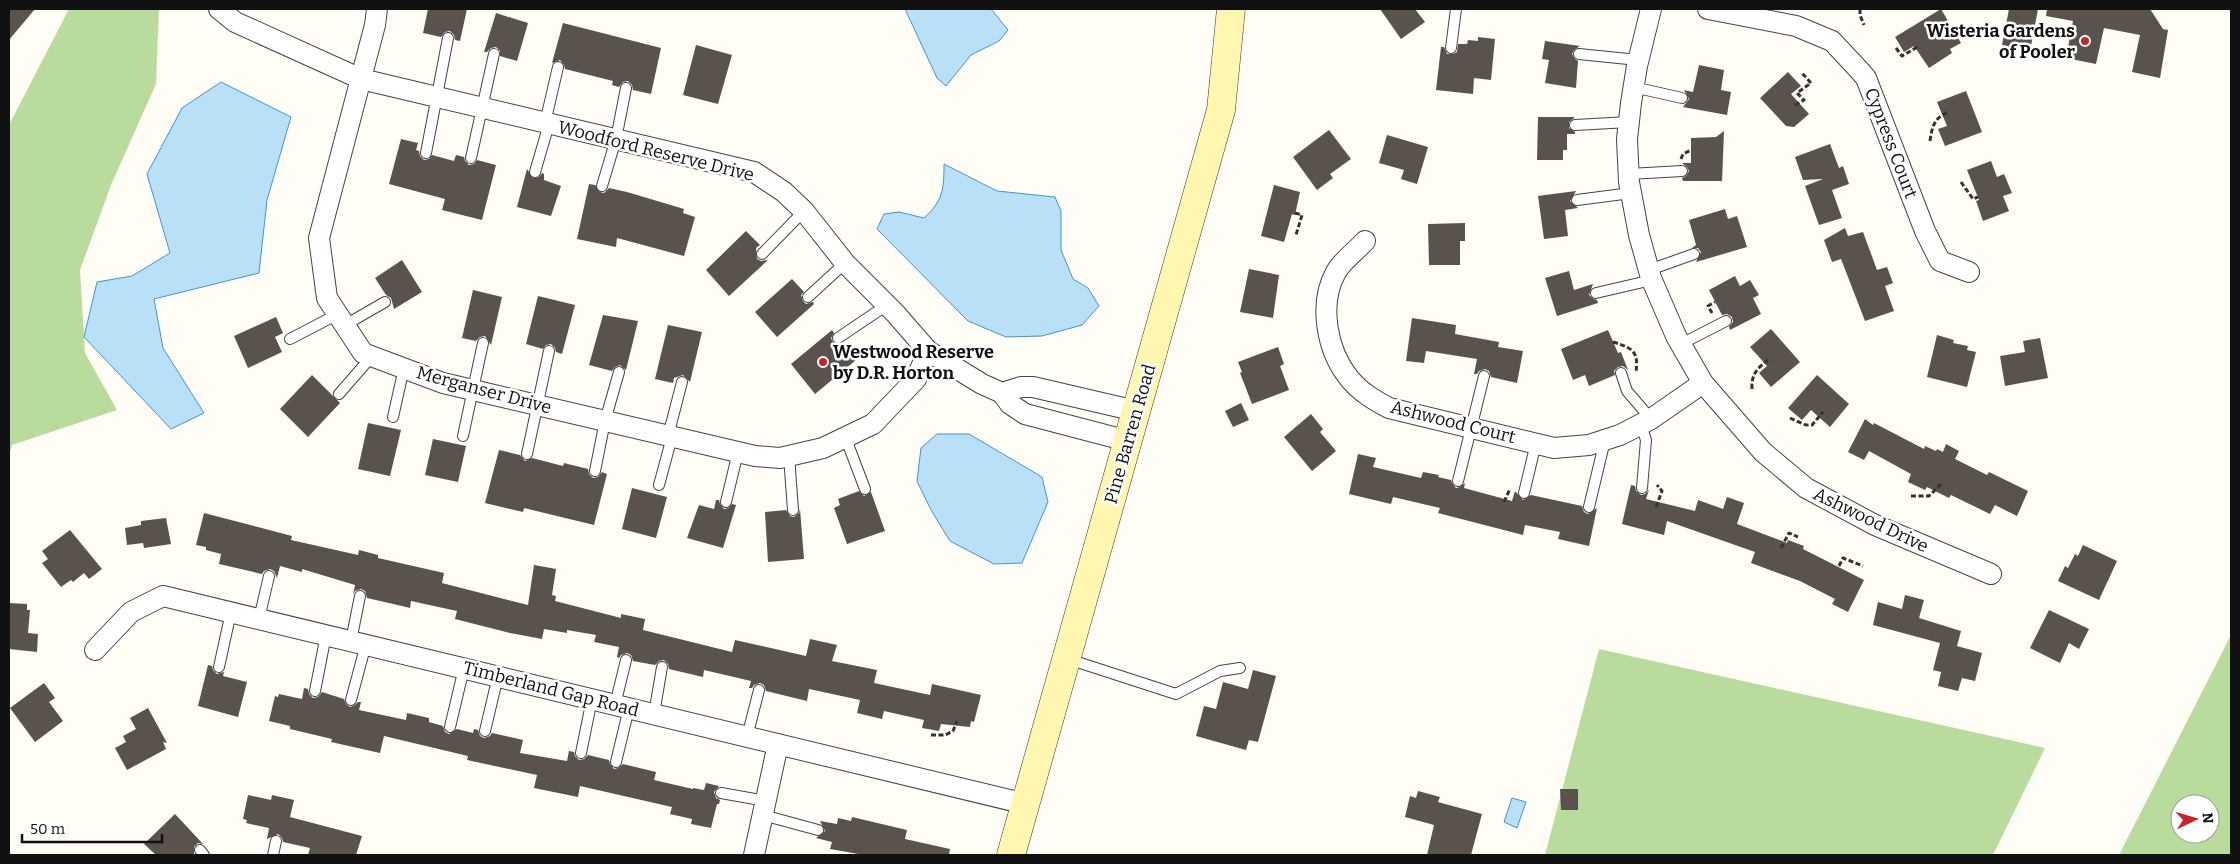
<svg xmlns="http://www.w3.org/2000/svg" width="2240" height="864" font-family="Bitter,serif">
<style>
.forest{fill:#b9dc9c;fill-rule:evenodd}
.water{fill:#b9e0f7;stroke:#3f96cf}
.building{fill:#5a524d}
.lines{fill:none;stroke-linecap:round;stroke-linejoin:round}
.service-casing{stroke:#444;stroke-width:12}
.minor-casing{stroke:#444;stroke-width:22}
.secondary-casing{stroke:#333;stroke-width:29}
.path{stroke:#333;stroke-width:3;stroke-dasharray:5 2.5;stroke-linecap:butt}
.service{stroke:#fff;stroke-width:10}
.minor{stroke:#fff;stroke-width:20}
.secondary{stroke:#fff6b0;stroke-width:28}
.poi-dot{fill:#c4262e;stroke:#fff;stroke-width:2}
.labels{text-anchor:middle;stroke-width:5;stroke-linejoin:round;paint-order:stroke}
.poi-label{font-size:18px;font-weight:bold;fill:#111;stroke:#fff;text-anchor:end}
.street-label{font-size:18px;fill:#111;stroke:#fff}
</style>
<rect width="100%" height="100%" fill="#fffdf5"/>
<path class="forest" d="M69,9L159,10L156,84L111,185L80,270L85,353L117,410L12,445L9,457V125Z
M2231,635V855H2119ZM2180,804H2210V834H2180Z
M1599,649L2045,748L1993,855H1545Z"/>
<path class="water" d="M905,9H991L1008,30L999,41L971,55L946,86L937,78Z
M221,82L291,117L267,200L259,273L154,299L163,348L204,413L171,429L84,337L97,282L132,276L170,253L147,174L182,108Z
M944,164L997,191L1055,197L1061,211V250L1073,279L1088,288L1099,306L1082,325L1042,336L1006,337L968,321L877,229L884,214L899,212L924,218C943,201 944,189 944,164Z
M937,434H969L1042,477L1048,502L1022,563L994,564L950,541L931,510L917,481L921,448Z
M1512,798L1526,802L1517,828L1504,822Z"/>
<path class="building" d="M9,9H35L9,40Z
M428,9H467L460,41L455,40L454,35L450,31L445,32L441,37L423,33Z
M1380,9H1415L1425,22L1401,39Z
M1941,9L1961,43L1950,49L1952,53L1929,68L1914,46L1904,52L1895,37Z
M2009,9H2038L2030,51L2002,45Z
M2047,9H2150L2163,29L2168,30L2160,78L2132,72L2140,35L2104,28L2096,64L2066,58L2073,21L2046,16Z
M496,13L528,23L517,61L500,56V51L496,47L491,48L487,52H484Z
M563,23L661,48L651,94L633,90L632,85L628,81L623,82L619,87L612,85L613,81L565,69L564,65L560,60L552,63Z
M1478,37L1495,39L1491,80L1474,78L1473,94L1436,90L1441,47H1444L1447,54H1453L1457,52L1458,44H1467L1468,40L1478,41Z
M1545,41L1580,46L1574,50L1572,54L1575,59L1578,61L1576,88L1545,83L1549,60L1542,59Z
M696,45L732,55L718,104L683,95Z
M1699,65L1724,70L1721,90L1731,92L1727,115L1683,107L1689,99L1684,90L1693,92Z
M1788,72L1801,86L1791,94L1809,114L1794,127L1786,126L1760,98Z
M1966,91L1982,132L1945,146L1938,129L1947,126L1937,102Z
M1538,117H1575L1569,122V128L1575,132V134H1567V150H1563V160H1537Z
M1329,130L1351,159L1330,174L1333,178L1317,190L1293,157Z
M1724,131L1722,181H1683L1682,178L1686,176L1689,171L1687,167L1682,163H1691V138L1716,137Z
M1387,135L1428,147L1417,184L1401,179L1404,170L1379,163Z
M401,139L418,143L416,150L419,151L420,156L424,160L429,159L432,155L454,161L456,155L464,157L465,161L469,165L474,164L477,160L496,165L482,220L442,210L445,199L389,184Z
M1830,144L1839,168L1843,166L1849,184L1832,190L1842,218L1819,225L1805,186L1823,179L1803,180L1795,157Z
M1991,161L1997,177L2004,174L2012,193L2003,196L2009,211L1983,221L1976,201L1979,200L1967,170Z
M527,169L533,178L539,177L542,173L544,174V180L561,186L551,216L517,207Z
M589,184L595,185L600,192L604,193L609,188L627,192L684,209L683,213L695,217L684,256L617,238L616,247L577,239Z
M1274,185L1300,192L1295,215L1292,214L1284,242L1261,236Z
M1576,191L1570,201L1578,208L1565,210L1568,236L1544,239L1538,196Z
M1725,209L1728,219L1737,216L1747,247L1696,262L1701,252L1698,248H1692L1696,245L1689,220Z
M1465,223V241H1460V265H1429L1428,224Z
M1845,228L1848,236L1863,232L1877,270L1887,267L1893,283L1885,286L1894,311L1865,321L1841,259L1832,262L1824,240Z
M746,231L760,245L756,248L757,259L761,261L768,260L729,296L706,270Z
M402,260L422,292L394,309L391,298L386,295L375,278Z
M1249,269L1279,275L1273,318L1240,312Z
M1569,271L1574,290L1593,284L1589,295L1594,299L1597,300L1598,303L1557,316L1545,278Z
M1735,276L1740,286L1750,280L1759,295L1753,298L1761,314L1730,330L1729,327L1733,322L1732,317L1727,314L1722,315L1709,290Z
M792,279L804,292L801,295L803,301L806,304L813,302L814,304L777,337L755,312Z
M473,290L502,297L491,345L485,336L480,337L476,341L462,338Z
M538,296L575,305L562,354L556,352L555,348L551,344L546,345L543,349L526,344Z
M603,315L638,321L626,370L620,365L615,367L612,371L589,365Z
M276,317L283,333L275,337L282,352L248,368L234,336Z
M1412,318L1456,325L1455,334L1499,342L1498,347L1523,351L1517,383L1491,377L1489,371L1485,369L1479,371L1477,374H1474L1477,359L1426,351L1424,363L1406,361Z
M668,325L702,332L690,382L683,375L674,378L673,383L655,379Z
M1771,329L1800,362L1771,387L1759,373L1767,366L1750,347Z
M832,330L834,333L831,338L833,342L838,345L842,343L856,360L815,394L791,364Z
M1608,330L1618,353L1621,352L1628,370L1623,366L1618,367L1614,371L1615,375L1589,386L1585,375L1573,380L1561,349Z
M1937,335L1954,340L1953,343L1968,346L1967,350L1976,352L1967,387L1927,377Z
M2040,338L2048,378L2005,386L2000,356L2025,352L2023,341Z
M1278,347L1284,364L1280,366L1289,390L1252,404L1240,373L1242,372L1238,362Z
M312,375L340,403L308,437L280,409Z
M1817,375L1849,404L1830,427L1811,410L1802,420L1788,408Z
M1241,403L1249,420L1233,427L1225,411Z
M1311,414L1323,429L1320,432L1336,451L1312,471L1284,437Z
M1865,419L1873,425L1874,423L1924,449L1925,446L1936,451L1937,449L1943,452L1946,444L1959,451L1955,459L1987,475L1989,472L2028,491L2017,516L1995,505L1990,514L1951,495L1949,498L1927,487L1925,490L1908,482L1911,474L1869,451L1864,460L1848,452Z
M368,423L401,430L390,476L358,469Z
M433,439L466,446L458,482L425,475Z
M499,450L520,455L525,461L532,458L563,466L564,463L588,469L589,474L593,478L598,477L602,472L607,474L594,525L524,508L523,512L485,503Z
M1358,454L1376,458L1373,467L1421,478L1423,472L1439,475L1438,477L1451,480L1452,483L1456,488L1460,487L1465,483L1464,488L1512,501L1515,491L1523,500L1531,495L1582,506L1584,512L1588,514L1597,508L1589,546L1558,539L1560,532L1525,525L1523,535L1438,513L1440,508L1393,497L1391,504L1349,494Z
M1631,485L1635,486L1636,491L1641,495L1645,494L1649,490L1646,499L1695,511L1698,500L1723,509L1727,497L1744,503L1737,524L1787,543L1788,540L1804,546L1803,549L1864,580L1848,612L1832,604L1835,599L1800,581L1751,563L1755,552L1667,521L1664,535L1622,524Z
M632,488L667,497L656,538L622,529Z
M859,491L864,496L871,492L885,531L847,544L834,508L840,505L838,499Z
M716,500H719L720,504L724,509L728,508L732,504L736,505L723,548L687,538L699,505L714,509Z
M800,509L804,559L768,562L765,512L786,510L790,516L794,517L799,513Z
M204,513L292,536L291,540L358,555L359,550L378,555V558L444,573L442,583L528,605L534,565L556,569L552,595L556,596L555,601L621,618V614L645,619L643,630L732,652L735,640L806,656L810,639L837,645L832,661L877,670L874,683L930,695L932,684L981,695L974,722L971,721L970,727L941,724L939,731L922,728L924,720L884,711L882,719L857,713L860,700L809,689L807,701L766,691L764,685L760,683L754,685L752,688H749L751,681L704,670L703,677L669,669L668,664L664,660L659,661L655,665L633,661L631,655L627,653L621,655L619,658L617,657L619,647L594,642L596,635L567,630V633L544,629L542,639L510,633L455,619L457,611L411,601L410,608L402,606L367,598L365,591L361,589L355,591L353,595L355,585L302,569V572L280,566L277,578L274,571L270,569L264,571L262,574L219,564L221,554L206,550V547L196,545Z
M166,518L171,544L144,548L143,543L127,545L125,528L141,525V521Z
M70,530L102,569L89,579L84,573L73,582L71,580L61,587L42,563L48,559L42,551Z
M2083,545L2117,561L2099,600L2058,581L2065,566L2068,568L2075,554L2078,556Z
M1905,595L1924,600L1919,618L1961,631L1957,646L1982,653L1975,681L1962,678L1958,691L1938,686L1941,672L1933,670L1940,643L1873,625L1878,602L1902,609Z
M9,603L27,604V610H30L28,633L38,634L37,652L9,649Z
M2049,610L2089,629L2079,649L2069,643L2060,663L2030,648Z
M208,665L212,666L213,670L217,674L224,672L223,676L247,682L238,717L198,706Z
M1253,670L1276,676L1258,742L1249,740L1246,750L1196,736L1204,706L1216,709L1223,682L1248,689Z
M44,683L55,698L49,702L63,721L35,742L10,708Z
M304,688L308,689L309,694L313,698L318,697L322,692L344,699L346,704L350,707L355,705L358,702H361L359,710L406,720L407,713L429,718V722L443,726L445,732L449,734L457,729L473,733L474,729L478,730L480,736L484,738L490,736L492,733L523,740L520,753L567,761L569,751L574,752L575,756L579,760L584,759L588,755L609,760L610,764L614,769L618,768L623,764L656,772L654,780L693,789V788L704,790L706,783L719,786L714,792L716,798L720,800L719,804H717L711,828L691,824L692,819L670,814L672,807L580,786L578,797L534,788L537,775L467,760L468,756L384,736L380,753L331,742L332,739L290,729V726L269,721L275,696L278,697L279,694L302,699Z
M148,708L167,743L163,742L166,749L127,770L115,748L126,742L123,736L136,729L130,718Z
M1560,789H1578V810H1561Z
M1418,791L1440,797L1438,802L1482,814L1471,855H1427L1434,825L1405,817L1410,796L1416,798Z
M248,795L271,800L272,795L294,800L290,817L362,836L356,855H308L310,848L283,842L282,838L278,834L267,839L269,828L246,823L247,820L243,819Z
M175,814L203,844L198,843L194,847V855H156L144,844Z
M852,817L907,830L905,839L950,849L949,855H864L830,849L832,842L816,838L825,831L820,821L837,824L838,818L851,821Z"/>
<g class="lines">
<g class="service-casing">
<path id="service" d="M1451,48L1456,9
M1579,54L1638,60
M1633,87L1682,98
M545,123L558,67
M1575,125L1629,122
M426,153L448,38
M471,158L494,54
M535,172L549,124
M1629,174L1682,171
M602,186L616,139L626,88
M1577,200L1631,193
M762,254L804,211
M1649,270L1694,254
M1596,293L1652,280
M808,297L845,263
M345,325L385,302
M838,338L887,305
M290,339L338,314
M1681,344L1726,321
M1621,373L1627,391L1651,419
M339,394L372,356
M393,417L404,368
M1641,425L1646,440L1642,488
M463,436L483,343
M668,436L682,382
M846,439L865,489
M527,454L549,351
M789,456L793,510
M595,471L605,421L619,372
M1458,481L1484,376
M659,485L672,437
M1524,493L1536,443
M726,502L738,452
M1589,507L1605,440
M259,619L269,576
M351,641L360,596
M1068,659L1176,694L1220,671L1240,668
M219,667L231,612
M315,691L326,635
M351,700L366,644
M615,705L626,660
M654,714L662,667
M450,727L464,668
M485,731L498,676
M747,737L759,690
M581,753L592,699
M616,762L629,708
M721,793L766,801
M763,815L818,830
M200,850L204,855
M273,855L276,841"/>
</g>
<g class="minor-casing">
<path id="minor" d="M219,9L235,22L361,79L754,172L784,192L804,211L845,263L895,313L928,351L982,384L1002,393L1010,404L1025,414L1128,441
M377,9L375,25L319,238L327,298L363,353L443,383L755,456L780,458L823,448L873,424L916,379L928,351
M1651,9L1637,66L1631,103L1627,139L1629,182L1639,235L1651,278L1676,336L1703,383L1763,452L1806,488L1875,525L1991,574
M1708,9L1796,26L1832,41L1860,71L1866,78L1925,231L1940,261L1969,272
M1365,241C1356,251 1342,261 1336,272C1318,304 1327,351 1349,378C1360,392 1374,400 1389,408L1554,448L1589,445L1620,435L1651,419L1703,383
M1002,393L1021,387H1033L1136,411
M95,650L131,612L163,596L1026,804
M754,855L778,744"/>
</g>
<g class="secondary-casing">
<path id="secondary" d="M1011,855L1221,110L1231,9"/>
</g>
<path class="path" d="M1860,9V15L1864,25
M1896,48L1902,56L1919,46
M1795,105L1804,100L1797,93L1811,83L1802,73
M1930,141C1932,127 1934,118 1948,112
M1681,159L1683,154L1691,150
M1961,182L1973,199L1978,197
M1295,213L1302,215L1296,235
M1712,313L1708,306L1715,302
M1613,342C1632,348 1639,351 1636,372
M1752,389C1751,374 1758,367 1770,359
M1790,418L1806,425H1812L1823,412
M1911,496H1929L1941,484
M1504,502L1510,489
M1656,507L1662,491L1657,485
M1781,548L1789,533L1798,537
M1839,566L1843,558L1863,566
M931,735H945L953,731L957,721"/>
<use href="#service" class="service"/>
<use href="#minor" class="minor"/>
<use href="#secondary" class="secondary"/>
</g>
<g class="poi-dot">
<circle cx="2085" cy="41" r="5"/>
<circle cx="823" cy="362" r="5"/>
</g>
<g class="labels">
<g class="poi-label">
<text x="2075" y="37">Wisteria Gardens<tspan x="2075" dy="21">of Pooler</tspan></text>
<text x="833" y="358" text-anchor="start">Westwood Reserve<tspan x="833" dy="21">by D.R. Horton</tspan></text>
</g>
<g class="street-label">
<text transform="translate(1891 143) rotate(69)" y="6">Cypress Court</text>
<text transform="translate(656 151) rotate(14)" y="6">Woodford Reserve Drive</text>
<text transform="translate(484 390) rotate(15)" y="6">Merganser Drive</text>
<text transform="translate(1453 422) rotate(14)" y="6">Ashwood Court</text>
<text transform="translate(1130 434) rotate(-74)" y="6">Pine Barren Road</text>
<text transform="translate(1871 520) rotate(26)" y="6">Ashwood Drive</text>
<text transform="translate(551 689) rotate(14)" y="6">Timberland Gap Road</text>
</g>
</g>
<rect width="2240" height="864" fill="none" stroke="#111111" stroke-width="20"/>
<g transform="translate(2195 819) rotate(85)"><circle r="24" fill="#ffffff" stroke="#a0a0a0"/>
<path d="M0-4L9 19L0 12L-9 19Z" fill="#c4262e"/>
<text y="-8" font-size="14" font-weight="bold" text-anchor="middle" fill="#111111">N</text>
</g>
<path d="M22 834v8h140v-8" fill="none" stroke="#111111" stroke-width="2.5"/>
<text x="30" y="834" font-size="15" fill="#111111" stroke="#ffffff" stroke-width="4" paint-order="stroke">50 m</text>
</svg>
